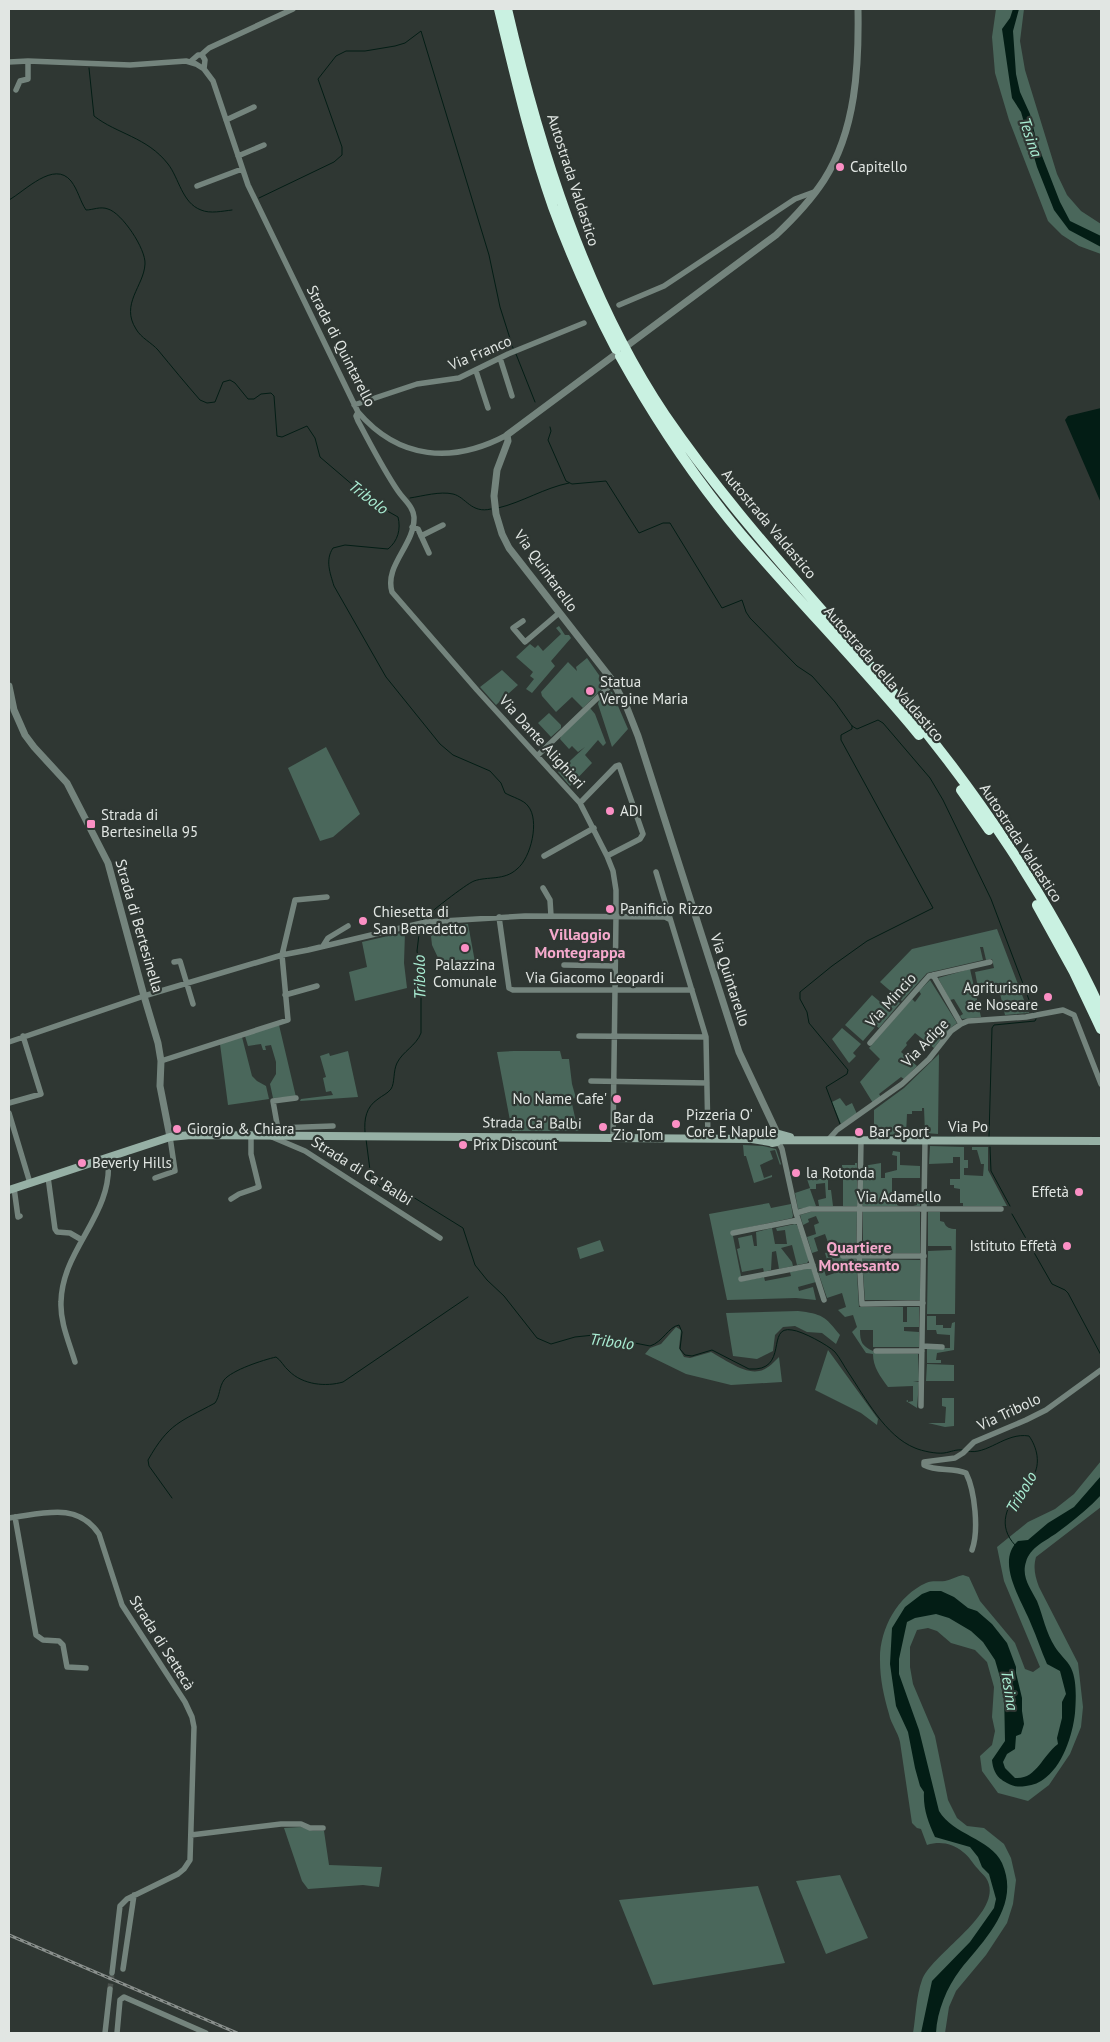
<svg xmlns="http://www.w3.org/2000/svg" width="1110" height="2042" font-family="'PT Sans',sans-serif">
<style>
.green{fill:#4a675b}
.water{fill:#031d15}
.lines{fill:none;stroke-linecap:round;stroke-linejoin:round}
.stream{stroke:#031d15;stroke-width:1}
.minor-tunnel{stroke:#4a514d;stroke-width:5.5;stroke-dasharray:5.5 3;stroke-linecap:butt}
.minor{stroke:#74847d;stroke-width:5.5}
.tertiary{stroke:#74847d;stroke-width:7}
.secondary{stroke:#96b0a5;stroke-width:8}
.motorway{stroke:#c9f1e1;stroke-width:10}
.rail-casing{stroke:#898f8c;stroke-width:3}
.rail{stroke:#2f3733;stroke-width:1;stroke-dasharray:4;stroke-linecap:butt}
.poi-dot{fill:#fb8fc4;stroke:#2f3733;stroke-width:2}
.labels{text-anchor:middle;stroke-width:4.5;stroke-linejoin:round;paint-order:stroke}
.poi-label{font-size:15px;fill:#e1e6e3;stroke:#2f3733;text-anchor:start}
.street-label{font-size:15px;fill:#e1e6e3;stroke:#2f3733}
.water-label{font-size:16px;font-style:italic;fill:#aaeed4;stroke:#2f3733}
.neighbourhood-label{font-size:16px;font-weight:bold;fill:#f5a9cc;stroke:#2f3733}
</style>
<rect width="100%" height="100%" fill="#2f3733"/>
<path class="green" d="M996,9H1024L1020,41L1025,70L1057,174L1067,195L1081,211L1101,224V254L1079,246L1062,235L1048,221L1009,120L995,73L992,37Z
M559,626L565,635H569L571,638L551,661L555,666L532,693L526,689L534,679L530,676L533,672L516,657L530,644L535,648L538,645L543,651L561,634L556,628Z
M587,658L606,685L583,708L572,697L556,712L542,696L541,692L568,662L577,671L576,667Z
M502,670L518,685L496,705L480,687Z
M608,691L612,692L628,729L612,747L598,704L599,700Z
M590,708L595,714L606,743L603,746L598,740L585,755L592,763L570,786L558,772L585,747L578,752L572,746L569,749L560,739L561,736Z
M549,713L561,725V728L551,737L538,723Z
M326,747L360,814L333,837L320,841L288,768Z
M468,924L475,962H440L432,945L430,927Z
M997,929L1029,1013L1005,1015L999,989L979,993L975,972L994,968L992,959L986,960L983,947H980L983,960L927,973L902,1001L880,982L912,949Z
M405,932L404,963L407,988L355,1001L349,972L367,967L362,942Z
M970,969L981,1017L962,1019L960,1016L963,1014L954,999L950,1000L938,978Z
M930,980L957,1023L949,1029L934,1048L915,1033L906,1043L907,1045L901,1052L917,1066L904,1079L901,1077L879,1094L881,1097L873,1103L860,1082L880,1059L869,1048L912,999L915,1002L921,994L919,991Z
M872,995L885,1006L893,997L900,1003L879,1028L876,1026L863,1041L845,1025Z
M279,1025L296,1097L273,1098L270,1084L276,1074V1062L271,1045L265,1046L266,1050H263L261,1044L248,1046L245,1036Z
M842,1028L861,1044L853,1053L856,1056L849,1063L832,1039Z
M242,1037L252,1076L257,1081L266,1086L269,1099L228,1105L220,1044Z
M348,1051L358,1097L300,1101L301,1099L333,1095L331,1091L326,1092L323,1078L326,1077L320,1056L329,1053L330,1056Z
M514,1051H560L562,1059H569L572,1084L576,1098L571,1099L576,1122L581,1124V1131H512L497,1052Z
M939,1054L938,1134L925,1133L924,1108H922V1111H912V1114H907L906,1135L874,1134V1110L904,1088Z
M840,1098L846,1106L852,1103L857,1114L841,1124L832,1102Z
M743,1145L763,1146L776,1149L781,1164L780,1165L775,1150L770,1151L773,1159L760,1165L764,1178L772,1175V1177L754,1183L746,1156H744Z
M930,1146L964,1147V1160H968V1168H964V1175L983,1176L984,1164H981L977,1150H972V1147H988V1170L1007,1206H963V1203H960V1189L954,1188V1185H950V1179H960V1157H953V1163L929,1164Z
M893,1151L900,1152V1165L920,1166V1178H892V1195L920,1194V1206H913L917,1205V1197H904V1199H897V1205L899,1206H863V1166L881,1163V1178H885V1173L897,1170V1156L892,1155Z
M855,1163H857V1206H843V1179H838V1169H842V1165H855Z
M807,1179H828V1190H831L833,1206H819L818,1200L826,1198L825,1183L816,1184V1189H810L816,1206L798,1209L795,1193L810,1188Z
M769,1203L771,1208L791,1204L793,1216L792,1218L732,1231L742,1281L764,1277L765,1281L791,1276L790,1272L811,1268L816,1282L798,1287L799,1291L813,1287L816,1300L796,1298L727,1300L709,1214Z
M863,1211L920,1212V1253H863Z
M810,1212H857L856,1253H843V1258L856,1259L859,1307H903V1322H907V1307H919V1327H904V1331L919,1332V1347H873V1330H860C860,1342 862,1346 873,1351L874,1353L918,1354L919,1381L913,1382H919L917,1408L906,1401L908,1400V1402L913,1401V1386L888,1387C880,1376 873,1367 873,1354L866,1353L852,1332L857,1327L853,1315L845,1317L838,1310L846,1307L842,1293L827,1298L818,1272L824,1270L826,1276L835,1273L833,1265L829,1266L825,1253L831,1251L825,1234L814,1238L818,1251L812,1253L807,1237L816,1234L814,1225L819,1223L816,1216L808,1219L809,1222L803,1225L800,1215Z
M928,1212H940V1221L944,1222C946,1228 950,1229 956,1229L955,1314H927L928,1251L952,1250L951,1246H928Z
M795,1224L797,1225L809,1260L807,1263L797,1265L792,1245L781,1248L792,1262L793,1266L779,1269L776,1251L772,1252L771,1270L764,1272L763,1268L742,1272L737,1249L740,1248L738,1238L752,1235L754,1246H757L756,1232L772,1228L775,1244H787L785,1230L777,1231L776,1228Z
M600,1240L604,1251L580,1259L577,1248Z
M862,1259L920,1260V1300H865Z
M798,1311C822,1314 825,1316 840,1335L836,1344L822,1333L807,1332L795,1326L783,1327L775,1335L773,1351L757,1359L733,1356L726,1313Z
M927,1316H936V1325H943V1328H951L952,1323L955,1322L954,1350L937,1353L936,1360H941V1363H927V1348H950V1335L937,1334L936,1330H927Z
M676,1327L681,1330L679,1348L684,1357L690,1358L711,1352C724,1359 744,1374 759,1371C767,1370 774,1362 779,1357L782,1382L731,1385L686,1374L645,1354L650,1348L661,1344Z
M828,1350L878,1419L877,1425L861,1413L815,1390Z
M927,1364L954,1365V1381H926Z
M942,1398H954V1426L945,1427L928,1423H945L946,1407L942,1406Z
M1101,1461V1507L1036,1557C1033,1568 1035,1576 1039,1587L1078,1663L1083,1707L1081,1727L1070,1754L1049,1785L1028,1801L998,1793L982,1771L980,1756L992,1745L995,1731L992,1717L994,1687L987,1662L975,1650L951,1643L937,1631L928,1628L917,1630L910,1647V1667L913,1684L935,1736L948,1800L957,1818L967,1826L984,1828L1004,1844L1011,1858L1016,1880L1013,1904L1007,1923L986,1955L956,1991L949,2007L945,2033H913C916,2016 916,1996 922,1980C933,1952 1007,1911 986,1878C984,1875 980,1872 978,1869C972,1863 970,1857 963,1852C952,1843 940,1841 927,1845L921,1829L917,1828L912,1823L900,1742C898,1732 891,1724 889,1714C884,1697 880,1679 880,1661C879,1630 897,1596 926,1583C933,1580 939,1582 945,1581C951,1580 957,1576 963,1575L969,1577L980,1601L1015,1643L1025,1669L1033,1672L1040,1667L1004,1581L997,1547L1028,1522L1055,1509L1074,1494Z
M301,1827L313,1831H324L329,1865L382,1867L379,1887L363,1885L308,1889L302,1881L284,1828Z
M840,1875L868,1938L826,1954L796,1881Z
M758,1886L785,1963L653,1985L619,1900Z"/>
<path class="water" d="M1013,9H1019L1013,31L1016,74L1020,92L1030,114L1037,143L1060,202L1070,221L1101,236V247L1069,230L1054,210L1037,167L1021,112L1012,98L1002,29L1010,18Z
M1101,408V503L1065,420L1068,416Z
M1101,1476V1495C1088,1509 1073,1521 1058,1532C1046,1541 1030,1547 1026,1562C1021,1577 1031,1589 1037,1601C1043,1616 1046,1633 1055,1647C1059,1654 1067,1660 1071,1668C1077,1680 1076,1699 1075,1713C1072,1741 1057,1783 1026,1786C1018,1787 1014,1787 1007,1783C997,1778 993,1771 992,1760L1005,1741L1004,1691L995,1660L983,1642L971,1631L949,1618L936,1614L915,1618L907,1622L899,1659V1674L919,1730L939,1811C953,1835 990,1838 1002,1863C1021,1906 984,1940 960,1970C947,1987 937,2011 936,2033H921L932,1981L970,1942L994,1908L996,1899L989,1874L982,1867L978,1857L970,1847L935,1837C928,1822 923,1808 924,1792L920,1786L915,1768L908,1732L896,1706L890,1664L892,1628L905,1607L922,1594L930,1591H941L954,1597L968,1608L977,1611L992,1624L1007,1643L1016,1667V1673L1022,1698V1711L1024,1724L1021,1734L1016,1736L1015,1749L1007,1754L1003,1762L1005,1768L1015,1778C1036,1780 1042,1756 1058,1744L1057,1738L1062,1718V1702L1066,1694L1060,1671L1047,1664C1041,1651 1037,1637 1031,1624C1022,1601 995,1562 1018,1541L1028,1540L1048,1523L1074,1507Z"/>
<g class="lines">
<path class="stream" d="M89,68L94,116C117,134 147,137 168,164C179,178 182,203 201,210C210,214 223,211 232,210
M259,198L334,162L342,155V147L318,79L336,56L346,51H365L395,46L405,43L421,31L489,255L500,307L513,348
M9,200C25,191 54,160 71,181C78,190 80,201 86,210C93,210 100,206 108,209C122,213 146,249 145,264C144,286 120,304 136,329C141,338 152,343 158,350C172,367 186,384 200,400L207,403L215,402L223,382L230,380L235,383L248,399H254L261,394L271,393L274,396L277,436L282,437L307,426L315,438L320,457L375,504L398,517C401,529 398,541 388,549L345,545L333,548C325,560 330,573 334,586L386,677L440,744L453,755L490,771L501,783L505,793C512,797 524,800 528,806C540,820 531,858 517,869C504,881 488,876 474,881C466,884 428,914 422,920
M516,354L535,402
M550,427L551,431L548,440L566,481L572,484L606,481L639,533L663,523H670L722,608L742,600L746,612L750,618L797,666L812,676L835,702L852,726L857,729L878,720L883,723L930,778L943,800L991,899L1034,1013
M410,498C423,496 440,491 453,494C466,497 471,514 491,509
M498,508C523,502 544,488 569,483
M840,1124L826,1087L847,1074L848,1070L809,1023L807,1012L800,999V992L832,966L867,941L933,908L841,740V735L852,729V726
M365,1132C364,1119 366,1107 378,1099C383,1095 387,1094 391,1089C395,1083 393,1071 397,1063C403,1051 416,1046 421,1033V975L417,951L420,926
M886,1136L916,1137
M928,1137H955
M989,1137L992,1028L994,1025L1035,1021L1036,1019
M366,1139L371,1178L385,1191L413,1197L463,1228L475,1265L487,1280L504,1296L537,1338L551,1344L575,1337L594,1335L650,1346C663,1342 668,1327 679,1325L682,1332L680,1349L685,1355L692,1356L712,1350L749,1369C790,1372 765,1325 792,1330C802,1331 828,1345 835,1352C840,1358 844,1366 848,1372C865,1397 885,1436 915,1448C922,1451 936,1454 944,1453C951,1452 956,1449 963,1450
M990,1147L991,1171L1010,1206
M1012,1214L1052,1284L1065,1290L1068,1293L1101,1355
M967,1451C987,1456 1005,1432 1029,1436C1037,1447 1041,1464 1033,1476C1031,1480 1026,1484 1023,1487C1006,1505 997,1526 1015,1545
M172,1498L149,1466L148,1460C169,1423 180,1422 215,1403C220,1396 219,1387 224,1380C232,1370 263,1360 276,1357C281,1360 284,1367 289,1371C303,1385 326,1387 343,1382L468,1297"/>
<path class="minor-tunnel" d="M110,1989L112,1973"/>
<path class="minor" d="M201,55L209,48L293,9
M9,62L28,61L130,65L186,61L196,64L204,69L213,81L248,185L358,412C399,460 453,464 507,435
M190,62L198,55H202L205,60L204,69
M16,90L20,81L28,79V61
M226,120L254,107
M238,156L264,145
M197,186L242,169
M619,305L664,286L795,199L814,192
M500,358L512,396
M476,371L488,408
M354,405L417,384L459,378L508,354L584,323
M358,412L356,416L358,421C371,445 383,469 398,491C404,500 413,506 414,517C415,545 384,565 392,592L477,690L580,803L607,856L613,871L616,890V917L613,1137
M412,527L418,529L429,553
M421,536L443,525
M523,621L513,628L525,642L559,613
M538,755L613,683
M580,803L616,766L619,765L643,834L640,839L607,856
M544,856L594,828
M656,872L706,1037L708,1139
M543,888L550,900L551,916
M499,917L509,988L513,990H692
M323,946L328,938L348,926
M174,962L180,961L193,1004
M564,965L615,966
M933,975L961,1024
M285,995L317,986
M579,1036L706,1037
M9,1042L144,996L282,955L308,950L426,922L525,916L665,917L669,919
M870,1043L929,976L990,962
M161,1061L288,1020L282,955L295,900L327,897
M591,1081L707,1083
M9,1103L41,1094L23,1036
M9,1113L30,1183
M278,1128L333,1126
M279,1135L273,1101L296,1098
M272,1137L305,1151L440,1238
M828,1140L837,1130L902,1084L929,1059L951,1031L961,1024L968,1021L1026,1017L1063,1010L1074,1015L1101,1084
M861,1140L859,1256L862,1304L923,1303
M778,1141L782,1149L796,1213L824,1300
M48,1177L55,1229L57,1232L70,1233L82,1240
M155,1178L175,1171L170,1137
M14,1188L18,1217L20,1216
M231,1199L239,1194L259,1187L251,1154V1134
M796,1213L810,1209H1001
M733,1233L798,1220
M843,1256H924
M741,1279L813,1265
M922,1346L942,1347
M876,1351H922
M75,1362C69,1342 60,1322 61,1302C62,1248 114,1215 108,1158
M921,1406L925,1141
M15,1517L36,1635L43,1640L59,1641L63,1645L67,1667L86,1668
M9,1518C42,1514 77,1501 99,1534L122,1605L185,1702L192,1717L194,1727L190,1860L184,1869L178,1874L127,1899L120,1906L112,1973
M972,1550C979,1531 975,1491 966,1473C953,1467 937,1472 924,1465V1462L955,1458L963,1453L974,1442L1026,1420L1046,1410L1101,1370
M191,1835L281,1824H301L310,1828H323
M123,1969L134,1895
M105,2033L110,1989
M117,2033L120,2000L124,1997L206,2033"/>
<path class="tertiary" d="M9,686L14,710L25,735L34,747L67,783L108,863L144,996L158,1043L161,1061L160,1086L170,1137
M777,1133L739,1052L638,736L627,708L612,680L509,548L502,534L496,514L494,496L497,470L508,441L507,435L776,235C793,219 811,200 824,180C856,130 859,66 858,9"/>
<path class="secondary" d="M778,1134L779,1139L777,1142L772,1143L769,1141L768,1136L772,1132L790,1137
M778,1140L1101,1141
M9,1190L170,1137L191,1135L752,1139L770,1142"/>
<path class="motorway" d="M499,9C515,75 530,142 553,207C571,256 592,303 616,349
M507,9C539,147 585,296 665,415C734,516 819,605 898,698C976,791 1050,900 1101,1010
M620,356C655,419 695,479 741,534C799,602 862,666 919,735
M961,790L989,830
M1037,905L1074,972L1101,1029"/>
<g class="rail-casing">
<path id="rail" d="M9,1935L237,2033"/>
</g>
<use href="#rail" class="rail"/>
</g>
<g class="poi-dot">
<circle cx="840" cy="167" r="5"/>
<circle cx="590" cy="691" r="5"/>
<circle cx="610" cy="811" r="5"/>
<rect x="86" y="819" width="10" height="10" rx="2.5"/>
<circle cx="610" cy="909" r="5"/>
<circle cx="363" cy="921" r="5"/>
<circle cx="465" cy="948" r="5"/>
<circle cx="1048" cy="997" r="5"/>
<circle cx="617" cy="1099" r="5"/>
<circle cx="676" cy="1124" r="5"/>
<circle cx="603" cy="1127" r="5"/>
<circle cx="177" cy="1129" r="5"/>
<circle cx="859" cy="1132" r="5"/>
<circle cx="463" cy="1145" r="5"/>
<circle cx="82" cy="1163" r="5"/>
<circle cx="796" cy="1173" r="5"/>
<circle cx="1079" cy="1192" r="5"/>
<circle cx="1067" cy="1246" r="5"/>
</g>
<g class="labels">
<g class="poi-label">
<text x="850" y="172">Capitello</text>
<text x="600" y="687">Statua<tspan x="600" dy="17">Vergine Maria</tspan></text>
<text x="620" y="816">ADI</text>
<text x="101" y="820">Strada di<tspan x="101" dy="17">Bertesinella 95</tspan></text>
<text x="620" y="914">Panificio Rizzo</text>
<text x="373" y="917">Chiesetta di<tspan x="373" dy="17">San Benedetto</tspan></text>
<text x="465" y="970" text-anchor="middle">Palazzina<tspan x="465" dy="17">Comunale</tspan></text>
<text x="1038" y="993" text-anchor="end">Agriturismo<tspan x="1038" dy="17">ae Noseare</tspan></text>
<text x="607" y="1104" text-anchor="end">No Name Cafe'</text>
<text x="686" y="1120">Pizzeria O'<tspan x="686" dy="17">Core E Napule</tspan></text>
<text x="613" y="1123">Bar da<tspan x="613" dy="17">Zio Tom</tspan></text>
<text x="187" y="1134">Giorgio &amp; Chiara</text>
<text x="869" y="1137">Bar Sport</text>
<text x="473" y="1150">Prix Discount</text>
<text x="92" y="1168">Beverly Hills</text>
<text x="806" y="1178">la Rotonda</text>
<text x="1069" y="1197" text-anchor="end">Effetà</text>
<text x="1057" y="1251" text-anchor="end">Istituto Effetà</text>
</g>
<g class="street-label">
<text transform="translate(573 180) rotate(72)" y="5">Autostrada Valdastico</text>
<text transform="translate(341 346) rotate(63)" y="5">Strada di Quintarello</text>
<text transform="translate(480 353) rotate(-23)" y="5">Via Franco</text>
<text transform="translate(769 524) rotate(50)" y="5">Autostrada Valdastico</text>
<text transform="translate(546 571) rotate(54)" y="5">Via Quintarello</text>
<text transform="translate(884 674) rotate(49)" y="5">Autostrada della Valdastico</text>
<text transform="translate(542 742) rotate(48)" y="5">Via Dante Alighieri</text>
<text transform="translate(1021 843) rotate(57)" y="5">Autostrada Valdastico</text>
<text transform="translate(139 926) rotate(74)" y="5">Strada di Bertesinella</text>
<text x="595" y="983">Via Giacomo Leopardi</text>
<text transform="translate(730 980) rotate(72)" y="5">Via Quintarello</text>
<text transform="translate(891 1000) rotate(-48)" y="5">Via Mincio</text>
<text transform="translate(925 1043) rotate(-46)" y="5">Via Adige</text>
<text transform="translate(532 1123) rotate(1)" y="5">Strada Ca' Balbi</text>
<text x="968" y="1132">Via Po</text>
<text transform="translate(362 1171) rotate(32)" y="5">Strada di Ca' Balbi</text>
<text x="899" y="1202">Via Adamello</text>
<text transform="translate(1009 1412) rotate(-25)" y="5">Via Tribolo</text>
<text transform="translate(162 1643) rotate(58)" y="5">Strada di Settecà</text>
</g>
<g class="water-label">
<text transform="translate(1031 137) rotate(71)" y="6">Tesina</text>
<text transform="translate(369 497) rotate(37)" y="6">Tribolo</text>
<text transform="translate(419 977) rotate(-91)" y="6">Tribolo</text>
<text transform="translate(612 1341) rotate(7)" y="6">Tribolo</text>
<text transform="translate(1021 1492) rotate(-60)" y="6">Tribolo</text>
<text transform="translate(1010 1690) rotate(81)" y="6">Tesina</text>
</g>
<g class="neighbourhood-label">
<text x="580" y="940">Villaggio<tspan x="580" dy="18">Montegrappa</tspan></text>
<text x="859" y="1253">Quartiere<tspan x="859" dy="18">Montesanto</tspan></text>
</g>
</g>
<rect width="1110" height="2042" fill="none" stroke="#e1e6e3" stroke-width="20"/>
</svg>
